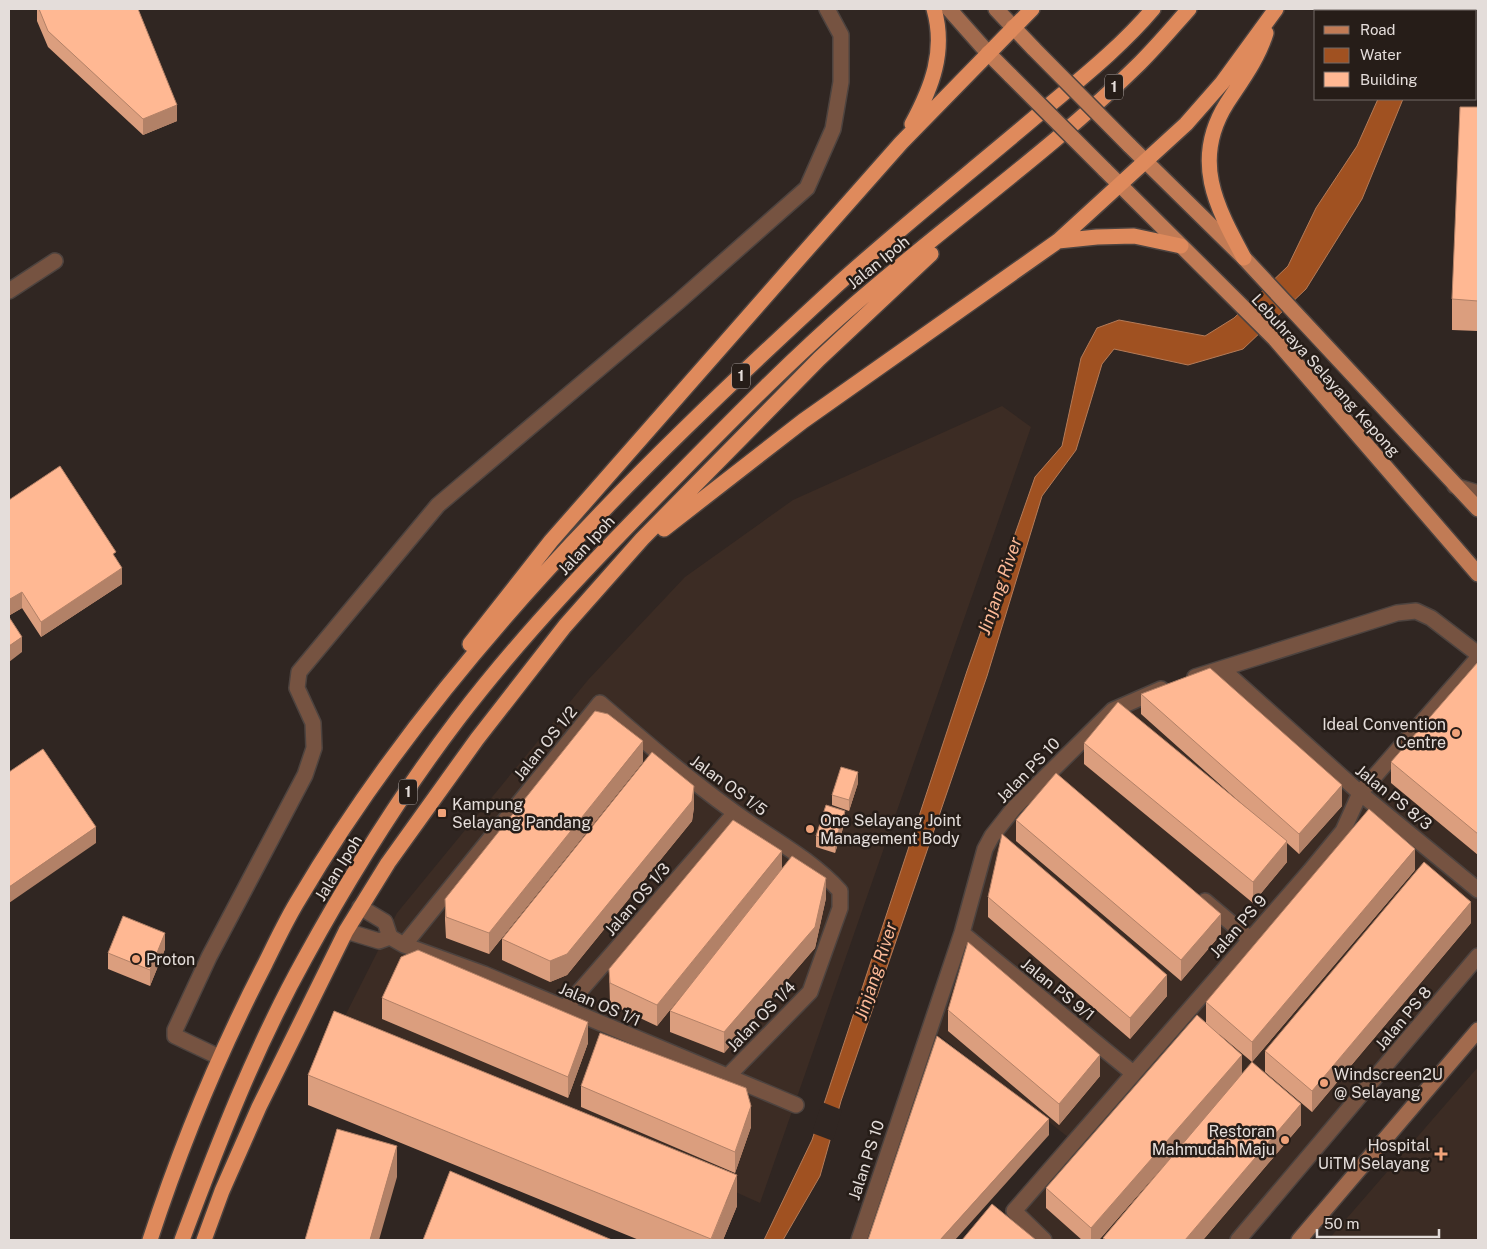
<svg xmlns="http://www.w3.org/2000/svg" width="1487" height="1249" font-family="'Public Sans',sans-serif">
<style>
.built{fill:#3c2c24}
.water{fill:#a05121;stroke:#b47b58}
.pier{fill:#302622}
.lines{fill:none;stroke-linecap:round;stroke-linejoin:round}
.street-casing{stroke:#4d433f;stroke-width:18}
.secondary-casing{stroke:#4d433f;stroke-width:18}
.primary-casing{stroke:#4d433f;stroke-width:18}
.highway-casing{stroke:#4d433f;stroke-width:18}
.street{stroke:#765341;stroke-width:15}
.secondary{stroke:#a16a4d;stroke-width:15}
.primary{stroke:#c17b55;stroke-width:15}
.highway{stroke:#df8a5c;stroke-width:15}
.primary-bridge-casing{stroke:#4d433f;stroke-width:18;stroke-linecap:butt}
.primary-bridge{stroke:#c17b55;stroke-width:15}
.wall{fill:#db9e7e}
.shaded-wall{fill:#b28167}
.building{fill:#ffb893;stroke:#b28167}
.poi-dot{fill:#f0a279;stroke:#261d18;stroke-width:2}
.labels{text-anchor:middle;stroke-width:5;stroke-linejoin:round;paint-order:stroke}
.shield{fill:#261d18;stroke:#aba3a0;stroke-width:1}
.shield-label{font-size:15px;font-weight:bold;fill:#e4ddda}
.street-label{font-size:16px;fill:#e4ddda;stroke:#261d18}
.poi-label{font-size:16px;fill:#e4ddda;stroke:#261d18;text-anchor:start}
.water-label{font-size:18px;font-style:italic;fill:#fcb997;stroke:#261d18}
</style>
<rect width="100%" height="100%" fill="#302622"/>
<path class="built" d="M1002,406L1031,427L760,1203L345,1016L397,913L588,680L685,577L793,500Z
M1478,665V948L1229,1240H972L994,1217L1010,1215L1078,1145L935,1032L989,852L999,836L1113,717L1144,702L1221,675L1360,804Z
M1478,1067V1240H1328Z"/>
<path class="water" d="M1378,99H1403L1362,199L1306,289L1243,349L1188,365L1114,349L1102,364L1076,450L1042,496L987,676L841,1101L820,1176L783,1240H764L812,1140L967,671L1035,477L1062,446L1081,358L1097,328L1119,320L1205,336L1234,318L1288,266L1316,208L1357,146Z"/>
<path class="pier" d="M822,1102L842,1110L833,1141L812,1133Z"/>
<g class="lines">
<g class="street-casing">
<path id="street" d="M9,291L55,261
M1455,486L1478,493
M1222,669L1360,793L1478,890
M1195,677L1397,613L1416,611L1431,618L1478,654
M1205,901L1250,939
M360,907L385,922L390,937L404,945L484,974L796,1105
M346,931L379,941L390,937
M962,933L1133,1073
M404,945L600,703C644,741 687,778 734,812C770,838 810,858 840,891V908L810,992L727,1077
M565,1008L735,813
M219,1057L175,1036V1030L209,957L305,775L314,748L313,723L297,688L299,672L438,505L678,302L807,188L833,129L841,82V35L827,9
M859,1240L962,933L985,849L992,836L1014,808L1113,710L1161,689
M1044,1240L1014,1211L1310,871L1343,831L1360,793L1478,658
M1238,1240L1478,956"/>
</g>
<g class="secondary-casing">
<path id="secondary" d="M949,9L988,53
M996,9L1013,27
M1299,1240L1478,1030"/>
</g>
<g class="primary-casing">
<path id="primary" d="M1013,27L1034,49
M988,53L1011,76
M1129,145L1244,258L1478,509
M1104,169L1275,339L1478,574"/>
</g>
<g class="highway-casing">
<path id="highway" d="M912,124C932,87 946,51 934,9
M1058,241L1097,237L1134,236L1181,246
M1244,258C1216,206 1191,160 1227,103C1242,80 1258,59 1266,33
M664,529L803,421L1058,241L1186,124L1222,83L1276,9
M470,644L551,541L795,263L901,143L1032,9
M150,1240C181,1145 219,1053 265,964C276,942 286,920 299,899C438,663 636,470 836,286C902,226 972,171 1040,113C1079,80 1120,48 1153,9
M182,1240C218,1144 255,1048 305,958C350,876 401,794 458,719C525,631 603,551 680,473C737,415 794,357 855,304C949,222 1052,150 1140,63C1157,46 1173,27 1189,9
M204,1240L222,1191L259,1107L346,931L388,863L477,739L565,626L642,539L819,359L931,254"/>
</g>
<use href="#street" class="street"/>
<use href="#secondary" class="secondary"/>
<use href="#primary" class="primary"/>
<use href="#highway" class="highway"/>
<g class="primary-bridge-casing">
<path id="primary-bridge" d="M1034,49L1129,145
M1011,76L1104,169"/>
</g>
<use href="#primary-bridge" class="primary-bridge"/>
</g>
<path class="wall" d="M37,9H138L177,121L143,135L48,47L37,21Z
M1478,107V331L1452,330V299Z
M9,500L116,558L122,584L41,637L22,608L10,615L9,613Z
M1478,662V855L1391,783V762Z
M1141,694L1342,806L1299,854L1287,843V862L1253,903L1084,764V743L1252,813L1141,714Z
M643,762L489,954L446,938L445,920V899Z
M858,783L849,811L832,805V795Z
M694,807L692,821L567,975L550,982L502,960V939Z
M1016,820L1221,934L1181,981L1016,841Z
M845,822L835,853L816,847V836Z
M782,868L826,898L815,948L724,1053L670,1032V1011L699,974L657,1026L610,1004L609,969Z
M1415,870L1252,1062L1219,1034L1242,1074L1301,1125L1203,1240H1103V1238L1176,1151L1099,1240H1082L1046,1208V1188L1206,1022V1002Z
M988,897L1167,996L1130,1039L988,917Z
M1471,923L1312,1112L1265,1072V1051Z
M165,949L150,986L108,969V953Z
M382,998L588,1043L568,1098L382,1019Z
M948,1010L1100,1076L1059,1125L948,1031Z
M308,1075L737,1206L723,1240H639L308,1105Z
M581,1086L751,1127L735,1173L581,1107Z"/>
<path class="shaded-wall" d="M177,105V121L143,135V119Z
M122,568V584L41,637V622Z
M22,592V608L10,615V599Z
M22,637V652L9,662V646Z
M643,741V762L489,954V933Z
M858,772V783L849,811V800Z
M1342,785V806L1299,854V834Z
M694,786V807L692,821L567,975L550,982V961Z
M845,811V822L835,853V842Z
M96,827V843L9,903V887Z
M1287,841V862L1253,903V882Z
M1415,849V870L1252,1062V1042Z
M782,851V872L657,1026V1005Z
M826,878V898L815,948L724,1053V1032Z
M1471,902V923L1312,1112V1091Z
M1221,914V934L1181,981V960Z
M165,933V949L150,986V970Z
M1167,975V996L1130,1039V1018Z
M588,1022V1043L568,1098V1077Z
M1100,1055V1076L1059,1125V1104Z
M1242,1055V1076L1099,1240H1091V1228Z
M1301,1104V1125L1203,1240H1185Z
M751,1106V1127L735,1173V1152Z
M1049,1119V1135L955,1240H940Z
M397,1146V1177L379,1240H370Z
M737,1175V1206L723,1240H711Z"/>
<path class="building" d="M39,9H138L177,105L143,119L48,31Z
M1460,107H1478V301L1452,299Z
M60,466L116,552L113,554L122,568L41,622L22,592L10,599L9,597V500Z
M9,617L22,637L9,646Z
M1478,662V834L1391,762Z
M1210,668L1342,785L1299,834L1141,694Z
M1118,702L1287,841L1253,882L1084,743Z
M595,711L608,714L643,741L489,933L446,917L445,899Z
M43,749L96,827L9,887V772Z
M652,752L694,786L692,801L567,954L550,961L502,939Z
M841,767L858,772L849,800L832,795Z
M1056,773L1221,914L1181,960L1016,820Z
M826,805L845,811L835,842L816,836Z
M1369,809L1415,849L1252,1042L1206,1002Z
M733,820L782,851L657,1005L610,983L609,969Z
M1002,834L1167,975L1130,1018L988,897Z
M792,856L826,878L815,927L724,1032L670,1011Z
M1424,862L1471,902L1312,1091L1265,1051Z
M123,916L165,933L150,970L108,953Z
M968,942L1100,1055L1059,1104L948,1010Z
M418,950L588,1022L568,1077L382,998L401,957Z
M334,1011L737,1175L711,1239L308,1075Z
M1197,1015L1242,1055L1091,1228L1046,1188Z
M600,1033L746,1088L751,1106L735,1152L581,1086Z
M937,1036L1049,1119L940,1240H868Z
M1252,1062L1301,1104L1185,1240H1106L1103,1238Z
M337,1129L397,1146L370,1240H305Z
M450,1171L612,1240H423Z
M992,1204L1036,1240H962Z"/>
<g class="poi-dot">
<circle cx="1456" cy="733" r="5"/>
<rect x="437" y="808" width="10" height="10" rx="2.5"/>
<circle cx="810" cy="829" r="5"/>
<circle cx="136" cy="959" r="5"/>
<circle cx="1324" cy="1083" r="5"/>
<circle cx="1285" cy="1140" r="5"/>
<path d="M1438.5 1146.5h5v5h5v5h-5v5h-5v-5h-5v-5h5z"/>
</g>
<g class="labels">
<g class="shield">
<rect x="1105" y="74.5" width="18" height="25" rx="4"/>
<rect x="732" y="363.5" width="18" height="25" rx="4"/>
<rect x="399" y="779.5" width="18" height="25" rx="4"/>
</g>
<g class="shield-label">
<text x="1114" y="92">1</text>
<text x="741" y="381">1</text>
<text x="408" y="797">1</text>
</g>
<g class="street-label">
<text transform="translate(878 262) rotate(-39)" y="6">Jalan Ipoh</text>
<text transform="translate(1326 375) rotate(48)" y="6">Lebuhraya Selayang Kepong</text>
<text transform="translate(586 545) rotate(-47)" y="6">Jalan Ipoh</text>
<text transform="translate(545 743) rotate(-51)" y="6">Jalan OS 1/2</text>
<text transform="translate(1028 770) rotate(-46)" y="6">Jalan PS 10</text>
<text transform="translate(729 785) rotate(36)" y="6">Jalan OS 1/5</text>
<text transform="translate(1394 797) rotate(39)" y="6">Jalan PS 8/3</text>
<text transform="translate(338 868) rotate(-58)" y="6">Jalan Ipoh</text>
<text transform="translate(637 899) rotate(-49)" y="6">Jalan OS 1/3</text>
<text transform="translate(1238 926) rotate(-49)" y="6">Jalan PS 9</text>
<text transform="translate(1058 989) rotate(39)" y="6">Jalan PS 9/1</text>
<text transform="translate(600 1004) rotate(23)" y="6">Jalan OS 1/1</text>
<text transform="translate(761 1016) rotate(-46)" y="6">Jalan OS 1/4</text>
<text transform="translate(1403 1018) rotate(-50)" y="6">Jalan PS 8</text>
<text transform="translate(866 1160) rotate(-72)" y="6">Jalan PS 10</text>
</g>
<g class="poi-label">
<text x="1446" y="730" text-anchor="end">Ideal Convention<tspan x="1446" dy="18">Centre</tspan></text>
<text x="452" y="810">Kampung<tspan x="452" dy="18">Selayang Pandang</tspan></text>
<text x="820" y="826">One Selayang Joint<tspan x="820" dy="18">Management Body</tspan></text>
<text x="146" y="965">Proton</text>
<text x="1334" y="1080">Windscreen2U<tspan x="1334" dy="18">@ Selayang</tspan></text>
<text x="1275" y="1137" text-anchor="end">Restoran<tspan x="1275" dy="18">Mahmudah Maju</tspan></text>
<text x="1430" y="1151" text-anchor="end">Hospital<tspan x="1430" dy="18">UiTM Selayang</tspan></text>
</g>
<g class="water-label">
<text transform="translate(1000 586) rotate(-71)" y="6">Jinjang River</text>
<text transform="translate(876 971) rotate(-72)" y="6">Jinjang River</text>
</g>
</g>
<rect width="1487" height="1249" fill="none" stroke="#e4ddda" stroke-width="20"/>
<rect x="1314" y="10" width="162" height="90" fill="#261d18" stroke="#726a66"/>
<rect x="1324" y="26" width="25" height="8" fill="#c17b55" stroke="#726a66"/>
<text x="1360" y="35" font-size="15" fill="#e4ddda">Road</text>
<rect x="1324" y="48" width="25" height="15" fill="#a05121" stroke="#726a66"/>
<text x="1360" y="60" font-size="15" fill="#e4ddda">Water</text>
<rect x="1324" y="72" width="25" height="15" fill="#ffb893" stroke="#726a66"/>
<text x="1360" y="85" font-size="15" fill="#e4ddda">Building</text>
<path d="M1317 1229v8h122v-8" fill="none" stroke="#e4ddda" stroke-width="2.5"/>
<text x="1324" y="1229" font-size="15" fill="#e4ddda" stroke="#261d18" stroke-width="4" paint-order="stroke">50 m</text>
</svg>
